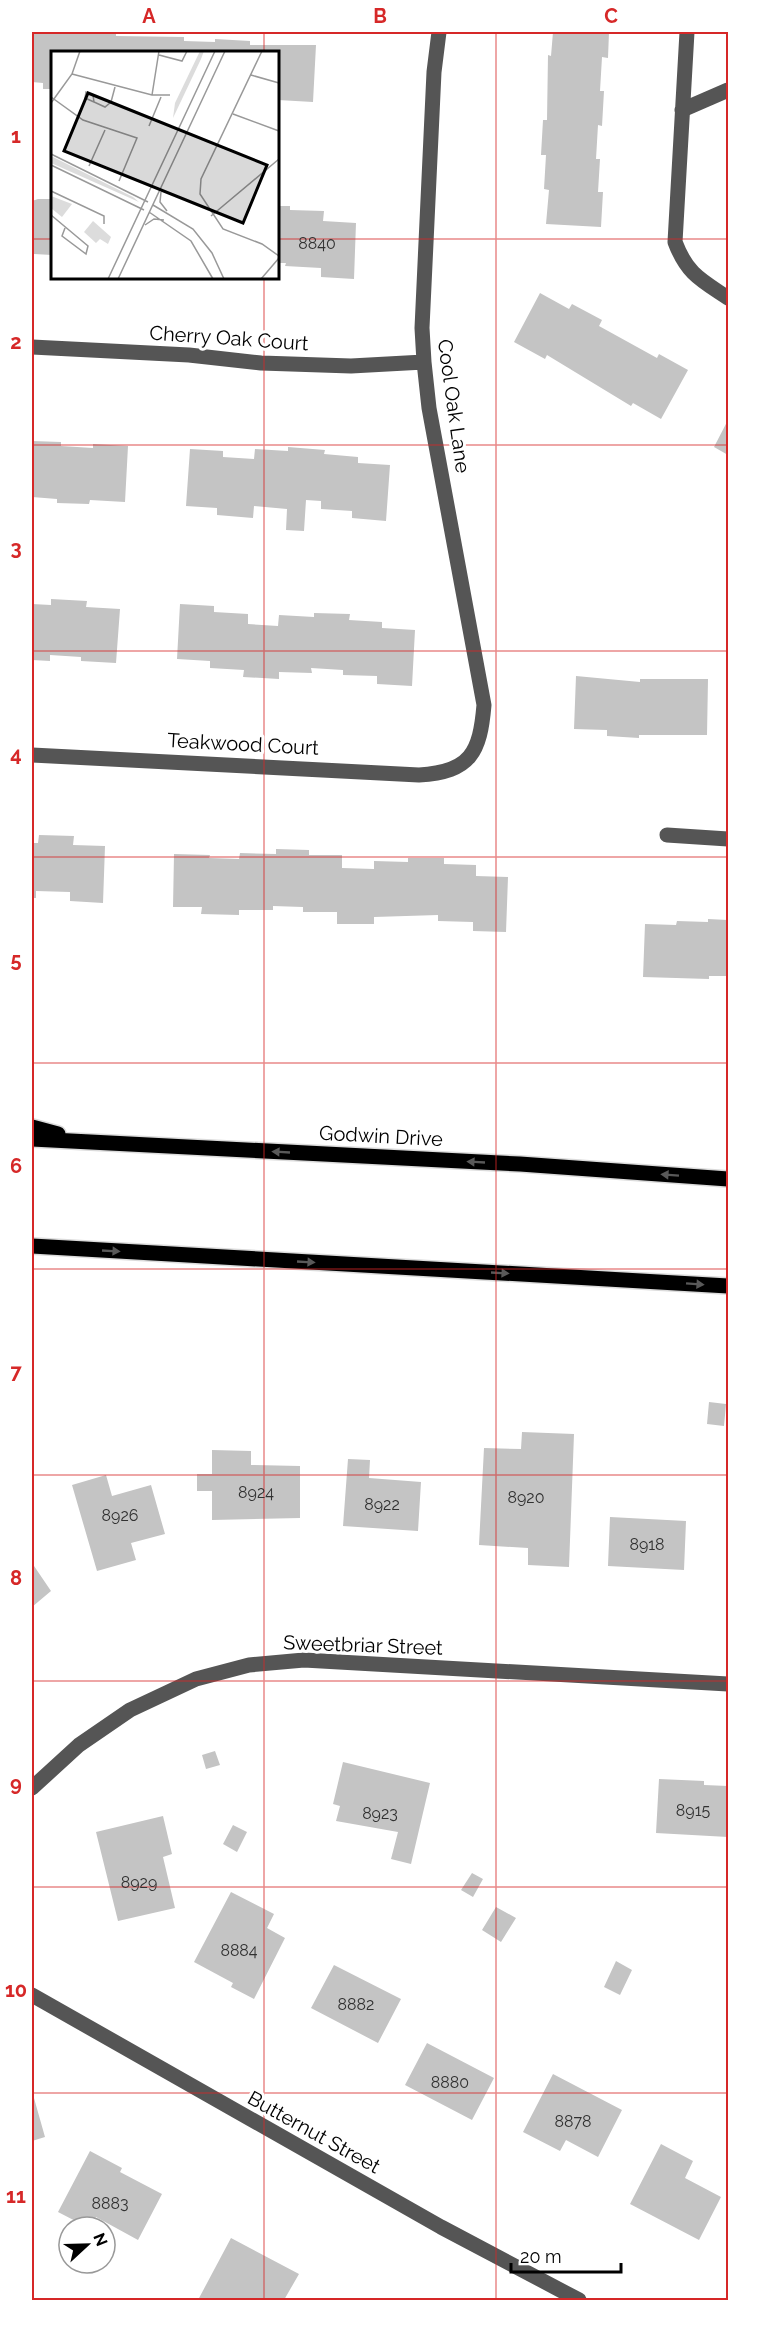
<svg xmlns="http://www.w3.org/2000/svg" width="760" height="2332" font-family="Raleway,sans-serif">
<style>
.building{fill:#c4c4c4}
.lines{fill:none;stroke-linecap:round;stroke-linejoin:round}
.major-casing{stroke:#dbdbdb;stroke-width:18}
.minor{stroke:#555;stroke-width:15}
.major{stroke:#000;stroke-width:15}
.oneway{fill:#595959}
.grid{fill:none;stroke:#d62828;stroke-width:1.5;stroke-opacity:0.55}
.labels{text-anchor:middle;stroke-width:6;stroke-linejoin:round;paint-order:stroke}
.number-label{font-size:16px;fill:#313131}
.street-label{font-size:20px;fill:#000;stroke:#fff}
.inset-road{fill:none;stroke:#999;stroke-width:1.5}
.view{fill:#000;fill-opacity:0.15;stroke:#000;stroke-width:3}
.inset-edge{fill:none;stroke:#000;stroke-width:3}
.neatline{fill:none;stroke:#d62828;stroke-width:2}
.grid-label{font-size:20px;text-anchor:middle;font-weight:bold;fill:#d62828}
</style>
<rect width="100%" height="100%" fill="#fff"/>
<path class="building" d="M32,32H116V36L184,37V41L215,42V39L250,41V45H316L313,102L278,100V52H52V89H43V83L32,82Z
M553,32H609L608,58L602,57L600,91H604L602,126L598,125L596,159H600L598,192H603L601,227L546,224L549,190L544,189L546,155H541L543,120H547L548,55L551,56Z
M38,199H52V255L34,254L32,257V201Z
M278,206H290V210L324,211L323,221L356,223L354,279L321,277V268L285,266L286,263H278Z
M540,293L569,309L572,304L602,320L599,326L657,358L659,354L688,370L661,419L633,403L631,406L547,355L545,359L514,342Z
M728,420V455L714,447Z
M32,441L61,442V446L93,448V444L128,446L125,502L90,500L89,504L57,503V499L32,497Z
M288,447L325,450L324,454L358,457V463L390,465L386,521L352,518V511L321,509V501L306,500L304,531L286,530L287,509L254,506L253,518L217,515V508L186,506L190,449L223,451V457L254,459L255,449L288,451Z
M51,599L87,601L86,607L120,609L116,663L81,661V657L50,655V661L32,660V604L51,605Z
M180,604L214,606V612L248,614V624L278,626L279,615L314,617V613L350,614L349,620L382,622V628L415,630L412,686L377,684V676L343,675V670L311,668L312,673L279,672V679L243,677L244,670L210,668V661L177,659Z
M576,676L640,682V679H708L707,735H639V738L607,736V730L574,729Z
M39,835L74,836L73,845L105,846L103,903L70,901V892L36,891V898H32V843H38Z
M276,849L309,850V855H342V868L374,869V861L408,862V858H444V864L476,865V876L508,877L506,932L473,931V922L438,921V915L374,917V924H337V912H303V907L273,906V910H239V915L201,914L202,907H173L174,854L210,855L209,858L239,859L240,853L276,854Z
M708,919L728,920V976H709V979L643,977L645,924L676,925L677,921L708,922Z
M709,1402L726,1404L724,1426L707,1424Z
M522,1432L574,1434L569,1567L528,1565V1548L479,1545L484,1448L521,1449Z
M212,1450L251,1451V1465L300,1466V1518L212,1520V1491H197V1474H212Z
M348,1459L370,1460L369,1478L421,1482L418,1531L343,1526Z
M106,1475L112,1496L151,1485L165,1534L131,1543L136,1560L97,1571L72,1485Z
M610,1517L686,1521L684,1570L608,1566Z
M32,1563L51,1591L32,1607Z
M215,1751L220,1765L206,1769L202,1755Z
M343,1762L430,1783L411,1864L391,1859L398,1832L336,1821L340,1806L333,1804Z
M659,1779L704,1781V1785L728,1786V1837L656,1833Z
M163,1816L172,1854L163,1857L175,1908L118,1921L96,1832Z
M233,1825L247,1832L237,1852L223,1844Z
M472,1873L483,1879L473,1897L461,1890Z
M231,1892L274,1914L267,1928L285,1938L254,1999L231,1987L233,1983L194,1962Z
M496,1907L516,1918L501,1942L482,1930Z
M616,1961L632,1970L620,1995L604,1987Z
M334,1965L401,1999L378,2043L311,2008Z
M427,2043L494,2078L472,2120L405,2085Z
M553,2074L622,2110L598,2157L566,2140L560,2151L523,2132Z
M32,2091L45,2137L32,2141Z
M661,2144L693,2161L685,2178L721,2197L699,2240L630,2204Z
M90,2151L122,2168L120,2172L162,2194L138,2240L96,2217L91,2227H87L58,2212Z
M231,2238L299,2274L284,2300H198Z"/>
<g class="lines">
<g class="major-casing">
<path id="major" d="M32,1127L58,1134
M32,1139L520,1164L728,1179
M32,1246L728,1286"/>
</g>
<path class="minor" d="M687,32L675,242C687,274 701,280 728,298
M682,110L728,90
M32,347L189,355L261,363L351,366L424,362
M32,755L419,775C471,772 480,752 484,705L429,408L424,362L422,328L434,72L439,32
M667,835L728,839
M32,1788L79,1745L130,1710L196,1679L249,1665L304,1660L728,1684
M32,1995L441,2227L579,2300"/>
<use href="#major" class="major"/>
</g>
<defs><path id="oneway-solid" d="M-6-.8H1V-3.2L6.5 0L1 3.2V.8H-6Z" transform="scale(1.5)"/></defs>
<g class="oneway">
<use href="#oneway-solid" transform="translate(281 1152) rotate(-177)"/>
<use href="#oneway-solid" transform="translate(476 1162) rotate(-177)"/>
<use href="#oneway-solid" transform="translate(670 1175) rotate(-176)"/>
<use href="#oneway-solid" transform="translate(111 1251) rotate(3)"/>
<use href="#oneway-solid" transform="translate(306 1262) rotate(3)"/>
<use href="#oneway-solid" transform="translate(500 1273) rotate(3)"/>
<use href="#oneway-solid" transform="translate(695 1284) rotate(4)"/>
</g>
<path class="grid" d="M264,32V52M496,32V2300M32,239H52M278,239H728M264,278V2300M32,445H728M32,651H728M32,857H728M32,1063H728M32,1269H728M32,1475H728M32,1681H728M32,1887H728M32,2093H728"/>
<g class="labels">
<g class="number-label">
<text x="317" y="249">8840</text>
<text x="256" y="1498">8924</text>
<text x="526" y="1503">8920</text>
<text x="382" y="1510">8922</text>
<text x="120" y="1521">8926</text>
<text x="647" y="1550">8918</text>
<text x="693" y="1816">8915</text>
<text x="380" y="1819">8923</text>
<text x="139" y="1888">8929</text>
<text x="239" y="1956">8884</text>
<text x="356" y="2010">8882</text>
<text x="450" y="2088">8880</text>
<text x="573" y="2127">8878</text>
<text x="110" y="2209">8883</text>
</g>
<g class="street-label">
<text transform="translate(229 338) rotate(4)" y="7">Cherry Oak Court</text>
<text transform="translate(454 406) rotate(82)" y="7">Cool Oak Lane</text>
<text transform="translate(243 744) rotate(3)" y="7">Teakwood Court</text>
<text transform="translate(381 1136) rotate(3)" y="7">Godwin Drive</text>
<text transform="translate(363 1645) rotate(2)" y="7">Sweetbriar Street</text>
<text transform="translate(314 2132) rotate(29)" y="7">Butternut Street</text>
</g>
</g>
<g transform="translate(51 51)">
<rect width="228" height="228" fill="#fff"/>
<path d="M149,0H153L150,8L122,67L124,52ZM0,105L82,146L88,151L0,112ZM0,145L21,153L11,166L0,157ZM42,170L60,186L57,193L49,188L45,192L33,181Z" fill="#dcdcdc"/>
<path class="inset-road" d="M211,0L150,128L149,143L172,178L211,193L228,205M108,4L131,10L136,0M21,23L101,44H119M200,24L228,32M101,44L108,0M0,46L32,69L86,87L68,130M43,51L34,47L35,41L42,44L43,51L54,56L60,51L64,36M0,52L21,23L29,0M182,63L228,80M98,75L110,46M0,103L97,151M0,114L93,159M38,115L54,79M0,140L53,165V173M110,141L109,151L116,160M102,154L142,178L161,202L173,228M98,161L140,190L162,228M0,164L37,195L35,203L11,185L14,177M160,165L228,108M94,174L103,168L113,169M57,228L164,0M67,228L174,0M210,228L228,207"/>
<path class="view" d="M37,42L216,114L192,172L13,100Z"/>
<rect width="228" height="228" class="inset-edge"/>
</g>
<rect width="760" height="2332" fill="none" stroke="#ffffff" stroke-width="66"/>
<g transform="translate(87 2245) rotate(68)"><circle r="28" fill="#ffffff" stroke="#999999" stroke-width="1.5"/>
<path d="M0-4.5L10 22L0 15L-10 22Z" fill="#000000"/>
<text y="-9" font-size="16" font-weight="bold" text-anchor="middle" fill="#000000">N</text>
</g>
<path d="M511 2263v9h110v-9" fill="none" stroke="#000000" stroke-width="3"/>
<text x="520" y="2263" font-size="18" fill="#000000" stroke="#ffffff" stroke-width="4.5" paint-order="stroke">20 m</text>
<rect x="33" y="33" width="694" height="2266" class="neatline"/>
<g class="grid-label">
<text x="149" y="23">A</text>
<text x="380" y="23">B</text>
<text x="611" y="23">C</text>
<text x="16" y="143">1</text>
<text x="16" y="349">2</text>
<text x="16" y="555">3</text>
<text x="16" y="761">4</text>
<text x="16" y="967">5</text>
<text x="16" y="1173">6</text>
<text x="16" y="1379">7</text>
<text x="16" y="1585">8</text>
<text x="16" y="1791">9</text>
<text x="16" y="1997">10</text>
<text x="16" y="2203">11</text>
</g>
</svg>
